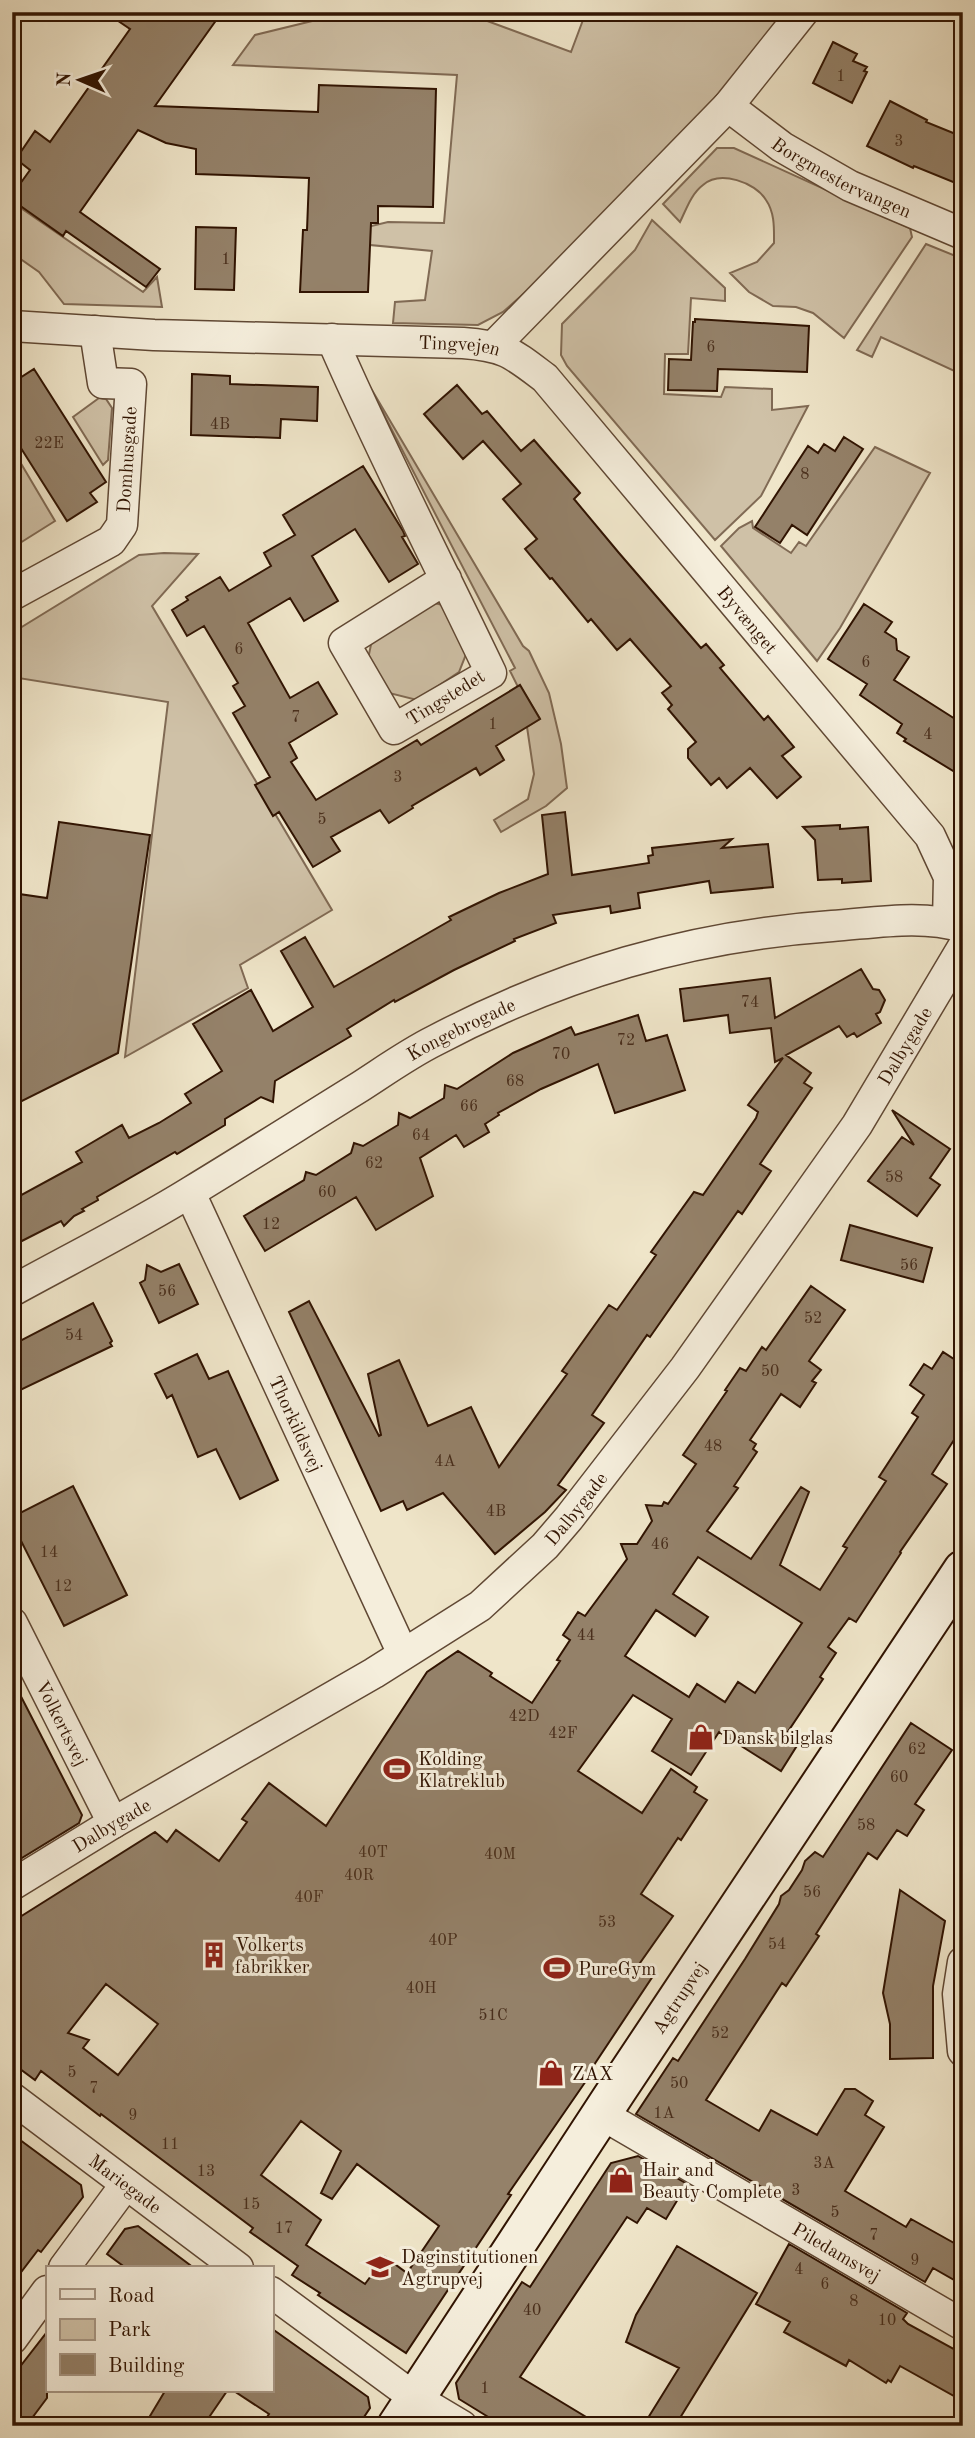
<svg xmlns="http://www.w3.org/2000/svg" width="975" height="2438" font-family="'Old Standard TT',serif">
<style>
.green{fill:#cfc1a7;stroke:#806a54;stroke-width:2}
.building{fill:#948169;stroke:#311402;stroke-width:2;fill-rule:evenodd}
.lines{fill:none;stroke-linecap:round;stroke-linejoin:round}
.street-casing{stroke:#604834;stroke-width:33}
.secondary-casing{stroke:#311402;stroke-width:42}
.street{stroke:#f5eedc;stroke-width:30}
.secondary{stroke:#f5eedc;stroke-width:38}
.labels{text-anchor:middle;stroke-width:6;stroke-linejoin:round;paint-order:stroke}
.number-label{font-size:16px;fill:#4a2f1c}
.street-label{font-size:19px;fill:#311402;stroke:#f5eedc}
.poi-label{font-size:19px;fill:#311402;stroke:#f5eedc;text-anchor:start}
</style>
<rect width="100%" height="100%" fill="#efe5c9"/>
<filter id="stains"><feTurbulence type="fractalNoise" baseFrequency=".00286" numOctaves="4"/><feColorMatrix values="0 0 0 0 .2 0 0 0 0 .09 0 0 0 0 .02 0 0 0 .5 -.17"/></filter>
<radialGradient id="worn" r=".72"><stop offset=".6" stop-color="#630" stop-opacity="0"/><stop offset="1" stop-color="#630" stop-opacity=".3"/></radialGradient>
<path class="green" d="M349,12H463L571,52L586,12H788L711,103L555,266L503,312L478,325L393,323L395,302L425,300L432,251L360,244L363,228L388,222L444,223L457,75L233,65L255,35Z
M717,148H734L910,228L912,237L844,338L813,313L796,307L773,306L749,292L730,273L757,262L774,243C774,229 775,213 766,200C755,182 720,170 703,185C691,194 686,210 680,222L663,204Z
M12,202L143,292L157,277L162,307L64,304L39,272L12,253Z
M652,220L725,288V301L691,298L688,354H665L664,394L721,397L725,387L772,389V410L808,406L761,496L715,540L567,366L561,355L562,324L635,250Z
M926,244L963,259V375L881,337L872,357L857,350Z
M366,380L523,646L529,651L549,693L561,744L567,788L546,806L501,832L494,820L528,799L534,774L527,727L540,719L520,686L518,687L510,671L515,668Z
M99,398L106,399L112,408L108,460L103,465L73,417Z
M875,447L930,473L840,628L817,661L721,546L739,528L752,521L753,528L791,553L799,542L806,546Z
M13,450L55,521L12,548V451Z
M164,553L198,554L152,606L332,910L240,965L248,988L125,1057L168,702L12,677V633L139,555Z
M430,602L451,607L470,644L459,672L417,700L385,692L368,659L373,635Z"/>
<path class="building" d="M105,12H222L155,106L318,112L319,85L436,89L433,207L378,206V223H371L368,292H300L303,230H307L309,178L196,174V149L166,143L138,130L80,212L160,269L146,287L66,231L63,236L12,200V195L30,170L16,159L35,131L50,142L130,29Z
M833,42L857,54L853,61L867,67L864,71L867,72L852,103L813,83Z
M890,101L927,120L926,122L963,137V186L914,166L913,168L867,146Z
M196,227L236,228L234,290L195,289Z
M695,319L809,326L807,372L718,369L717,391L668,390L669,359L691,360L693,322H695Z
M34,369L106,482L90,493L97,502L67,521L12,434V383Z
M192,374L230,376V384L318,387L317,421L281,419L280,438L191,435Z
M457,385L482,414L487,411L521,451L534,440L580,493L574,499L619,553L701,648L706,644L724,665L720,668L764,720L768,716L794,747L782,756L801,777L777,798L750,768L727,788L719,778L711,785L688,758V749L696,742L668,709L672,705L662,693L671,686L630,639L617,650L591,619L588,622L552,578L550,579L525,549L537,539L503,499L521,484L483,441L463,459L424,414Z
M844,437L863,449L807,535L792,525L780,543L755,527L808,446L818,453L824,444L835,451Z
M363,466L403,531L405,536L402,537L418,564L389,582L355,529L312,556L338,601L304,621L290,598L248,623L290,698L318,682L337,714L289,743L297,758L291,762L316,800L417,740L421,745L520,685L540,719L496,746L504,760L480,775L476,768L412,806L413,808L389,823L380,810L331,837L340,851L313,867L279,812L273,816L255,785L270,777L233,713L245,706L233,686L238,683L204,626L187,636L172,610L188,600L186,597L220,577L229,591L271,566L264,553L295,535L283,515Z
M864,604L892,622L885,632L896,639L897,650L909,657L894,680L963,724V777L904,741L906,739L897,733L902,724L860,695L867,684L828,659Z
M565,812L572,875L649,863L648,856L653,855L652,848L732,839L722,848L768,844L773,887L711,893L709,881L638,893L640,908L611,913L610,906L553,915L556,923L514,939L515,941L454,970L395,1002L394,1000L347,1029L351,1036L275,1081L273,1102L261,1097L225,1119V1125L177,1154L175,1152L97,1197L98,1200L82,1209L84,1211L74,1216L64,1226L61,1221L12,1246V1200L82,1162L76,1152L122,1125L129,1138L159,1123L191,1103L185,1094L222,1071L193,1024L251,990L273,1031L313,1007L281,951L305,937L334,987L451,920L449,917L499,893L548,874L542,815Z
M59,822L150,835L118,1053L12,1106V893L47,898Z
M840,825V829L868,827L871,881L842,883V879L818,880L815,840L803,827Z
M861,969L873,989L879,990L885,1000L880,1012L876,1014L881,1023L857,1037L854,1033L847,1037L839,1026L786,1055L811,1073L804,1083L812,1088L760,1164L771,1171L742,1214L738,1211L650,1337L647,1335L592,1415L604,1423L558,1485L566,1490L545,1512L495,1554L443,1493L407,1510L403,1501L381,1511L289,1312L309,1301L379,1436L381,1435L368,1374L399,1360L428,1426L471,1407L499,1467L567,1374L562,1371L609,1305L617,1310L656,1255L651,1252L694,1192L703,1195L756,1118L758,1112L748,1105L783,1058L775,1062L771,1028L730,1033L728,1015L684,1021L680,989L770,978L775,1018Z
M638,1015L646,1041L667,1035L685,1090L615,1113L598,1064L541,1089L498,1113L499,1115L485,1124L489,1132L464,1147L456,1135L420,1158L433,1196L376,1230L356,1197L265,1251L244,1216L304,1180L306,1172L316,1175L351,1153L354,1143L363,1146L398,1125L399,1113L410,1118L444,1098L445,1085L457,1089L513,1053L571,1027L575,1035Z
M892,1110L950,1149L930,1178L940,1185L917,1216L868,1181L902,1137L914,1145Z
M850,1225L932,1248L923,1282L841,1260Z
M179,1264L198,1304L159,1323L140,1283L145,1280L147,1265L161,1272Z
M811,1286L845,1310L809,1361L821,1370L812,1381L816,1383L800,1407L781,1394L750,1440L756,1444L753,1449L757,1452L734,1486L738,1488L707,1531L751,1559L801,1487L809,1492L780,1565L820,1590L847,1548L843,1546L886,1481L879,1477L918,1417L912,1413L924,1395L910,1385L924,1364L932,1369L943,1352L963,1365V1426L932,1474L947,1484L900,1552L901,1553L856,1622L849,1618L828,1647L836,1653L820,1677L823,1679L785,1736L798,1744L781,1771L719,1732L691,1775L652,1751L672,1719L633,1695L578,1771L642,1813L671,1769L697,1787L694,1792L707,1800L681,1840L678,1838L641,1894L673,1916L640,1963L655,1973L584,2080L586,2081L508,2194L511,2195L406,2353L318,2295L320,2293L292,2275L298,2266L250,2232L253,2228L101,2114L100,2116L41,2071L35,2080L12,2063V1922L155,1832L167,1842L176,1830L219,1861L247,1822L242,1819L269,1783L326,1826L427,1672L458,1651L492,1673L490,1676L532,1703L560,1661L557,1660L570,1640L563,1635L578,1612L585,1616L627,1559L621,1544H637L652,1521L646,1505L662,1506L664,1502L668,1504L696,1464L683,1455L727,1391L725,1390L740,1368L746,1371L762,1347L766,1350ZM698,1557L802,1623L755,1693L738,1682L725,1702L697,1684L689,1697L625,1656L656,1610L695,1636L708,1617L673,1594ZM106,1984L158,2024L118,2075L83,2048L89,2040L68,2033ZM301,2121L341,2151L321,2193L332,2199L357,2164L439,2226L407,2273L385,2257L365,2284L306,2245L321,2220L261,2175Z
M93,1303L112,1341L110,1343L112,1346L12,1394V1345Z
M197,1354L209,1379L228,1371L278,1480L240,1499L216,1449L198,1457L172,1395L167,1398L155,1374Z
M73,1486L127,1595L64,1626L12,1523V1517Z
M12,1679L82,1815L79,1823L12,1864Z
M911,1723L952,1750L915,1804L924,1810L907,1836L897,1830L877,1859L868,1853L816,1934L819,1936L786,1986L782,1983L706,2100L759,2131L771,2110L817,2135L845,2089H855L873,2101L865,2115L884,2127L845,2191L906,2227L911,2219L963,2248V2285L933,2268L925,2282L636,2114L673,2058L678,2061L745,1959L779,1904L781,1896L789,1890L802,1870L805,1861L815,1852L823,1857Z
M900,1890L945,1921L933,1986V2058L890,2059V2024L883,1993Z
M12,2134L81,2185L83,2197L41,2252L38,2250L12,2284Z
M638,2156L689,2185L681,2194L666,2219L647,2208L637,2223L627,2217L520,2377L601,2426H503L459,2399L456,2383L522,2282L530,2287L611,2163Z
M138,2226L194,2268H126L107,2254L125,2229Z
M789,2244L907,2313L903,2319L908,2324L963,2354V2401L900,2366L891,2382L888,2380L886,2383L849,2360L846,2366L784,2332L790,2322L756,2304Z
M677,2246L757,2293L675,2426H643L679,2368L626,2342L636,2315Z
M271,2328L368,2397L370,2408L358,2426H261L269,2414L234,2391H271Z
M47,2332V2398L26,2426L12,2415V2377Z
M165,2391H227L203,2426H144Z"/>
<g class="lines">
<g class="street-casing">
<g id="street">
<path id="s1" d="M728,106L782,147L850,186L963,234"/>
<path id="s2" d="M12,326L154,335L463,343C505,346 512,353 545,378L930,836L949,877L948,922"/>
<path d="M332,339C381,452 438,562 491,673L394,729L344,643L446,579"/>
<path d="M494,346L728,106L803,12"/>
<path id="s3" d="M12,595L111,541L122,525L131,384L103,383L95,331"/>
<path id="s4" d="M190,1193L403,1654"/>
<path id="s5" d="M12,1291C72,1258 134,1227 192,1191C248,1157 303,1122 358,1088C383,1072 408,1054 434,1041C561,974 689,936 832,926C874,923 922,914 963,927"/>
<path id="s6" d="M12,1623L113,1823"/>
<path id="s7" d="M12,1885L113,1823L374,1673L480,1606L545,1546L569,1518L685,1368L857,1125L963,947"/>
<path d="M963,1962L958,1994L963,2051"/>
<path id="s8" d="M12,2098L238,2268"/>
<path id="s9" d="M601,2114L963,2325"/>
<path d="M64,2268L126,2184"/>
<path d="M271,2292L415,2398L462,2426"/>
<path d="M12,2339L47,2291"/>
</g>
</g>
<g class="secondary-casing">
<g id="secondary">
<path id="s10" d="M397,2426L617,2090L963,1570"/>
</g>
</g>
<use href="#street" class="street"/>
<use href="#secondary" class="secondary"/>
</g>
<defs>
<g id="shop-bare" transform="scale(2.1)"><path d="M-5-2.5h2.3a2.7 3.5 0 0 1 5.4 0H5L5.5 6h-11ZM-1.5-2.5h3a1.5 2.3 0 0 0-3 0Z" fill="#8f2418" stroke="#f5eedc" stroke-width="2.5" paint-order="stroke"/></g>
<g id="stadium-bare" transform="scale(2.1)"><path d="M0-5a6.5 5 0 1 0 0 10a6.5 5 0 1 0 0-10ZM-3.5-1.8h7v3.6h-7Z" fill="#8f2418" stroke="#f5eedc" stroke-width="2.5" paint-order="stroke"/></g>
<g id="building-bare" transform="scale(2.1)"><path d="M-4-6H4V6H1V3H-1V6H-4ZM-2.5-4.3h1.7v1.8h-1.7ZM.8-4.3h1.7v1.8H.8ZM-2.5-1h1.7V.8h-1.7ZM.8-1h1.7V.8H.8Z" fill="#8f2418" stroke="#f5eedc" stroke-width="2.5" paint-order="stroke"/></g>
<g id="school-bare" transform="scale(2.1)"><path d="M0-5L7-2L0 1L-7-2ZM-4 1L0 2.5L4 1V4Q0 6-4 4Z" fill="#8f2418" stroke="#f5eedc" stroke-width="2.5" paint-order="stroke"/></g>
</defs>
<g fill-rule="evenodd">
<use href="#shop-bare" x="701" y="1737"/>
<use href="#stadium-bare" x="397" y="1769"/>
<use href="#building-bare" x="214" y="1955"/>
<use href="#stadium-bare" x="557" y="1968"/>
<use href="#shop-bare" x="551" y="2073"/>
<use href="#shop-bare" x="621" y="2180"/>
<use href="#school-bare" x="380" y="2267"/>
</g>
<g class="labels">
<g class="number-label">
<text x="841" y="81">1</text>
<text x="899" y="146">3</text>
<text x="226" y="264">1</text>
<text x="711" y="352">6</text>
<text x="220" y="429">4B</text>
<text x="49" y="448">22E</text>
<text x="805" y="479">8</text>
<text x="239" y="654">6</text>
<text x="866" y="667">6</text>
<text x="296" y="722">7</text>
<text x="493" y="729">1</text>
<text x="928" y="739">4</text>
<text x="398" y="782">3</text>
<text x="322" y="824">5</text>
<text x="750" y="1007">74</text>
<text x="626" y="1045">72</text>
<text x="561" y="1059">70</text>
<text x="515" y="1086">68</text>
<text x="469" y="1111">66</text>
<text x="421" y="1140">64</text>
<text x="374" y="1168">62</text>
<text x="894" y="1182">58</text>
<text x="327" y="1197">60</text>
<text x="271" y="1229">12</text>
<text x="909" y="1270">56</text>
<text x="167" y="1296">56</text>
<text x="813" y="1323">52</text>
<text x="74" y="1340">54</text>
<text x="770" y="1376">50</text>
<text x="713" y="1451">48</text>
<text x="445" y="1466">4A</text>
<text x="496" y="1516">4B</text>
<text x="660" y="1549">46</text>
<text x="49" y="1557">14</text>
<text x="63" y="1591">12</text>
<text x="586" y="1640">44</text>
<text x="524" y="1721">42D</text>
<text x="563" y="1738">42F</text>
<text x="917" y="1754">62</text>
<text x="899" y="1782">60</text>
<text x="866" y="1830">58</text>
<text x="373" y="1857">40T</text>
<text x="500" y="1859">40M</text>
<text x="359" y="1880">40R</text>
<text x="812" y="1897">56</text>
<text x="309" y="1902">40F</text>
<text x="607" y="1927">53</text>
<text x="443" y="1945">40P</text>
<text x="777" y="1949">54</text>
<text x="421" y="1993">40H</text>
<text x="493" y="2020">51C</text>
<text x="720" y="2038">52</text>
<text x="72" y="2077">5</text>
<text x="679" y="2088">50</text>
<text x="94" y="2093">7</text>
<text x="664" y="2118">1A</text>
<text x="133" y="2120">9</text>
<text x="170" y="2149">11</text>
<text x="824" y="2168">3A</text>
<text x="206" y="2176">13</text>
<text x="796" y="2195">3</text>
<text x="251" y="2209">15</text>
<text x="835" y="2217">5</text>
<text x="284" y="2233">17</text>
<text x="874" y="2240">7</text>
<text x="915" y="2265">9</text>
<text x="799" y="2274">4</text>
<text x="825" y="2289">6</text>
<text x="854" y="2306">8</text>
<text x="532" y="2315">40</text>
<text x="887" y="2325">10</text>
<text x="485" y="2393">1</text>
</g>
<g class="street-label">
<text dy="7" stroke="none"><textPath href="#s1" startOffset="135">Borgmestervangen</textPath></text>
<text dy="7" stroke="none"><textPath href="#s2" startOffset="448">Tingvejen</textPath></text>
<text dy="7" stroke="none"><textPath href="#s3" startOffset="198">Domhusgade</textPath></text>
<text dy="7" stroke="none"><textPath href="#s2" startOffset="858">Byvænget</textPath></text>
<text transform="translate(445 697) rotate(-32)" y="7">Tingstedet</text>
<text dy="7" stroke="none"><textPath href="#s5" startOffset="520">Kongebrogade</textPath></text>
<text dy="7" stroke="none"><textPath href="#s7" startOffset="1250">Dalbygade</textPath></text>
<text dy="7" stroke="none"><textPath href="#s4" startOffset="254">Thorkildsvej</textPath></text>
<text dy="7" stroke="none"><textPath href="#s7" startOffset="682">Dalbygade</textPath></text>
<text dy="7" stroke="none"><textPath href="#s6" startOffset="112">Volkertsvej</textPath></text>
<text dy="7" stroke="none"><textPath href="#s7" startOffset="116">Dalbygade</textPath></text>
<text dy="7" stroke="none"><textPath href="#s10" startOffset="513">Agtrupvej</textPath></text>
<text dy="7" stroke="none"><textPath href="#s8" startOffset="142">Mariegade</textPath></text>
<text dy="7" stroke="none"><textPath href="#s9" startOffset="273">Piledamsvej</textPath></text>
</g>
<g class="poi-label">
<text x="722" y="1744">Dansk bilglas</text>
<text x="418" y="1765">Kolding<tspan x="418" dy="22">Klatreklub</tspan></text>
<text x="235" y="1951">Volkerts<tspan x="235" dy="22">fabrikker</tspan></text>
<text x="578" y="1975">PureGym</text>
<text x="572" y="2080">ZAX</text>
<text x="642" y="2176">Hair and<tspan x="642" dy="22">Beauty Complete</tspan></text>
<text x="401" y="2263">Daginstitutionen<tspan x="401" dy="22">Agtrupvej</tspan></text>
</g>
</g>
<rect width="975" height="2438" fill="none" stroke="#efe5c9" stroke-width="42"/>
<rect x="14" y="14" width="947" height="2410" fill="none" stroke="#311402" stroke-width="3.5"/>
<rect x="21" y="21" width="933" height="2396" fill="none" stroke="#311402" stroke-width="2"/>
<rect x="46" y="2266" width="228" height="126" fill="#f5eedc" stroke="#a79785" stroke-width="2"/>
<rect x="60" y="2289" width="35" height="10" fill="#f5eedc" stroke="#a79785" stroke-width="2"/>
<text x="108" y="2302" font-size="21" fill="#311402">Road</text>
<rect x="60" y="2319" width="35" height="21" fill="#cfc1a7" stroke="#a79785" stroke-width="2"/>
<text x="108" y="2336" font-size="21" fill="#311402">Park</text>
<rect x="60" y="2354" width="35" height="21" fill="#948169" stroke="#a79785" stroke-width="2"/>
<text x="108" y="2372" font-size="21" fill="#311402">Building</text>
<g transform="translate(80 80) rotate(272)" stroke="#f5eedc" stroke-width="5" paint-order="stroke">
<path d="M0-5L12 26L0 18L-12 26Z" fill="#311402"/>
<text y="-10" font-size="19" font-weight="bold" text-anchor="middle" fill="#311402">N</text>
</g>
<rect width="100%" height="100%" filter="url(#stains)"/>
<rect width="100%" height="100%" fill="url(#worn)"/>
</svg>
